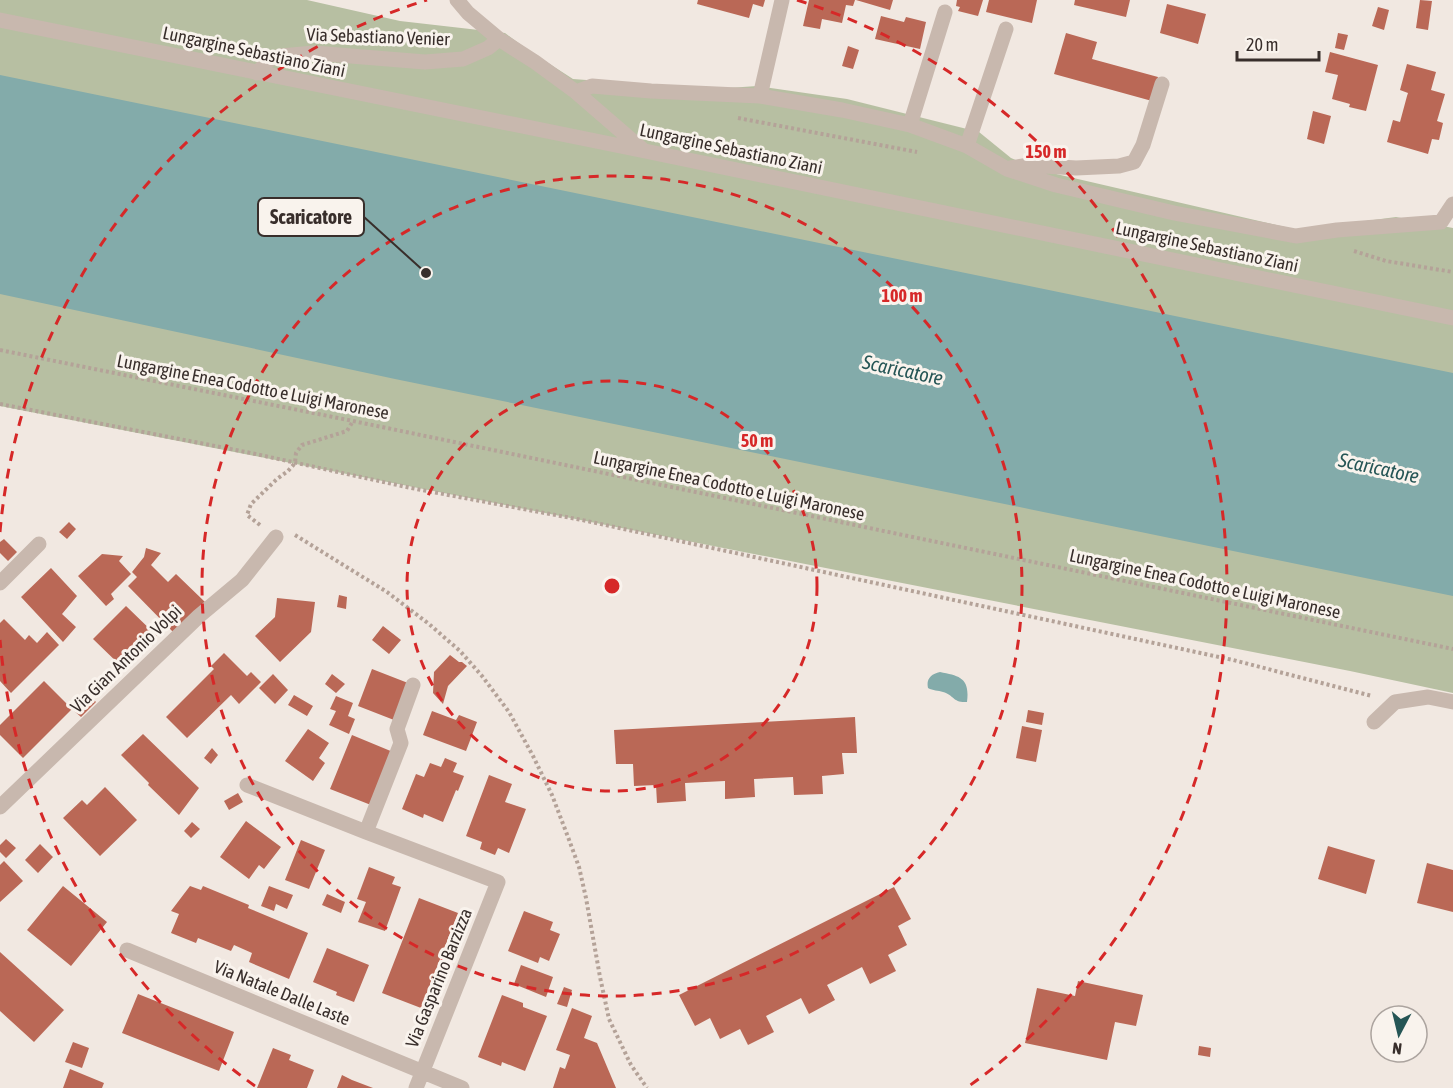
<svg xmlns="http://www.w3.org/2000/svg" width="1453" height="1088" font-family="'Asap Condensed',sans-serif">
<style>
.green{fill:#b7bfa2}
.water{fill:#83abaa}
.building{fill:#ba6856}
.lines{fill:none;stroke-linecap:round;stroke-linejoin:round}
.path{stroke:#b4a298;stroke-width:4;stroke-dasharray:3 3;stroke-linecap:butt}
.minor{stroke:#c8b8ae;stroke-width:15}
.ring{fill:none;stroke:#d62828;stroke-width:3;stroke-dasharray:10 8}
.labels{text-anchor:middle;stroke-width:6;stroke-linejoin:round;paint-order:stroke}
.street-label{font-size:18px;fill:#382e2b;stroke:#f9f3ed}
.water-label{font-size:20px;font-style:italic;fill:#255555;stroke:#f9f3ed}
.centre{fill:#d62828;stroke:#f9f3ed;stroke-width:3}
.ring-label{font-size:18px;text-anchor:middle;font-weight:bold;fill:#d62828;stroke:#f9f3ed;stroke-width:6;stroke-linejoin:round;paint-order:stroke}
.leader{fill:none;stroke:#382e2b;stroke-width:2}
.callout-dot{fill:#382e2b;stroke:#f9f3ed;stroke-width:2}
.callout{fill:#f9f3ed;stroke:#382e2b;stroke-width:2}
.callout-label{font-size:20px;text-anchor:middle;font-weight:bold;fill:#382e2b}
</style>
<rect width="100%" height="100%" fill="#f1e8e1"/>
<path class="green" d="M0,0H307L400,21L505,33L528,50L573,79L653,85L671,92L757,86L847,99L979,132L1011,158L1039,170L1315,234L1343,224L1396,217L1453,228V693L1350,671L0,406Z"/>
<path class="water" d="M0,75L1453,373V596L395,379L0,294Z
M940,672C960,676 970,678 967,702C953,703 954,695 943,692C938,690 933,691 928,688C926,679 931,674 940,672Z"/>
<path class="building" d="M698,0H765L763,7L753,4L749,18L697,4Z
M809,0H855L853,6L846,5L842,23L822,19L820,29L803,26Z
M856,0H893L890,10Z
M957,0H983L978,16L958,11L960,7L956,6Z
M989,0H1037L1032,23L986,12Z
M1075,0H1130L1126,17L1074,5Z
M1420,0L1432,1L1428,30L1416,28Z
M1167,4L1206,14L1198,44L1160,33Z
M1378,7L1389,10L1384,30L1372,26Z
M881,16L904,22L906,17L926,22L920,49L875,39Z
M1066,33L1097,42L1092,59L1158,77L1152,101L1054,74Z
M1338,33L1348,35L1344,50L1335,48Z
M848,46L859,50L853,69L842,66Z
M1330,52L1378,65L1366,111L1349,107L1350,104L1332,99L1338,75L1325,72Z
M1407,64L1436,72L1431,90L1445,94L1437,121L1443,123L1439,140L1432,139L1428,154L1387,142L1393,120L1400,122L1407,96L1408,93L1400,90Z
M1313,111L1331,116L1324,144L1307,139Z
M69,522L76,529L67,539L59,532Z
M4,539L17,552L8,561L0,553V542Z
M146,548L161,553L151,565L168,582L176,574L205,602L174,633L128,586L137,577L132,572L144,557Z
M102,554L123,556L119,561L131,574L111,594L114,599L106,606L78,576Z
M51,568L77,596L62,614L76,627L63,642L21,597Z
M339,595L347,597L346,609L337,607Z
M277,598L315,602L311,632L280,662L255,636L275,617Z
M126,606L157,636L124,669L93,639Z
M4,619L25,640L29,635L37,643L47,632L59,645L11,693L0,681V623Z
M383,626L401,640L389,654L372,640Z
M224,653L247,676L251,672L261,682L239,704L231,695L187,738L166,717L214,669L211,666Z
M450,655L459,662H462L467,666L448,686L443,704L433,693L434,672Z
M372,669L408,683L394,720L358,706Z
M273,674L288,690L275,704L259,688Z
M332,674L345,684L336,693L325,684Z
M44,681L72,709L23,758L0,735V725Z
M88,694L96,702L81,717L72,709Z
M294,695L313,706L307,716L288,705Z
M336,696L353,703L348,716L355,719L349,734L329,725L336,711L330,709Z
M1028,710L1044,713L1042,725L1026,722Z
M432,711L456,720L459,715L477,722L466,751L423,735Z
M855,717L857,753H842L844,774L822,776L823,794L794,795L793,777L754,779L755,797L725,799V781L685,783L686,801L657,803L656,785L634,786L633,764H616L614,730Z
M1022,726L1042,730L1036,762L1016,758Z
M308,729L329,743L319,758L325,763L313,781L285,761Z
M143,734L199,788L179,815L148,785L149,783L121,755Z
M352,735L393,752L371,805L330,789Z
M212,748L218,755L211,764L204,758Z
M445,758L457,763L453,772L464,776L458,791L456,790L443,822L424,814L423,818L402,809L416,774L424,777L430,763L441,767Z
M489,775L512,784L505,802L526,809L509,853L498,848L495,855L480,849L482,842L466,836Z
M105,787L137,820L100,856L63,818L82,800L87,805Z
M238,793L243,802L229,810L224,801Z
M246,821L281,847L264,869L259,865L249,879L220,857Z
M192,822L200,829L191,838L184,831Z
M6,839L16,848L6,858L0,852V845Z
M301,840L325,850L309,889L285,880Z
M40,844L53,857L38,873L25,860Z
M1328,846L1375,860L1366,894L1318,879Z
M4,861L23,881L0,902V865Z
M1427,863L1453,870V912L1417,903Z
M369,867L395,877L392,884L401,887L385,931L358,922L366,902L357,899Z
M63,886L107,922L71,966L27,930Z
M190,886L201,890L203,886L249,905L248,908L308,933L289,979L249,962L252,953L234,945L231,951L198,938L196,943L171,933L179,914L171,911Z
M269,886L293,895L287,909L276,904L274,911L261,906Z
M894,887L911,919L898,926L907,945L888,955L896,971L870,984L862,967L827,985L835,1000L809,1014L801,998L766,1016L774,1032L748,1045L740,1029L720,1039L710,1018L695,1026L679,995Z
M327,894L345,902L341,913L322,905Z
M419,898L458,913L421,1008L382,993Z
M524,911L553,922L550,930L560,934L549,961L540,957L538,963L508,951Z
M327,948L369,965L354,1002L336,995L337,992L313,982Z
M0,952L64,1010L34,1042L0,1011Z
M521,965L553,977L546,997L514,984Z
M1078,981L1143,995L1136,1026L1115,1022L1107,1060L1025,1043L1037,988L1075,996Z
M564,987L572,990L567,1007L557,1004Z
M138,994L234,1032L219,1071L122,1033Z
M502,995L523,1003V1007L547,1016L525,1071L502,1062L501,1066L478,1057Z
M572,1008L592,1016L584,1038L597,1043L616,1088H553L560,1067L565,1069L570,1055L556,1050Z
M73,1042L89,1048L82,1068L65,1062Z
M1199,1046L1211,1048L1210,1057L1198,1055Z
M273,1048L291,1055L289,1060L314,1070L307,1088H257Z
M70,1069L104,1083L102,1088H63Z
M342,1075L352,1080L373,1088H337Z"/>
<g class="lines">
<path class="path" d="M738,118L917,152
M1354,251L1386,261L1453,272
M0,350L353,421L1453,649
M0,404L251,453L411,488L582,520L1233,660L1372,696
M260,525L247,515L251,504L277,479L288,471L295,463L296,453L302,445L347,431L353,421
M295,535L387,592L429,624L460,651L482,676L509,712L533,756L552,795L568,837L579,867L586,898L600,977L609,1019L631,1065L647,1088"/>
<path class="minor" d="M457,0L468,13L499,39L535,62L576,92L643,150
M782,0L760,96L842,110L910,125L967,146L1007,169L1056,185L1174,213L1296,236L1337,230L1441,222L1453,204
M0,20L645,151L1453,318
M257,73L270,59L281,56L314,53L425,62L463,59L488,48L499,39
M576,92L592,86L651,91L760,96
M910,125L945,12
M967,146L1006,29
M1010,168L1029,165L1076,168L1119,166L1134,162L1143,145L1162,84
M0,583L39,544
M1374,722L1395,702L1428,697L1453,702
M247,785L366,832L498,882L416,1088
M0,807L199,616L242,580L276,537
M366,832L401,743L397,729L413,685
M127,950L462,1088"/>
</g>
<g class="ring">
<circle cx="612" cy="586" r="205"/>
<circle cx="612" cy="586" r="410"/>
<path d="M255 1086A614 614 0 0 1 0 640M0 532A614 614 0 0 1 427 0M797 0A614 614 0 0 1 969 1086"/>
</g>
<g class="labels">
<g class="street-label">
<text transform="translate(378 37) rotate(2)" y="6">Via Sebastiano Venier</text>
<text transform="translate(254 52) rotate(12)" y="6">Lungargine Sebastiano Ziani</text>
<text transform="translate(731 149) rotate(12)" y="6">Lungargine Sebastiano Ziani</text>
<text transform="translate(1207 247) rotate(12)" y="6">Lungargine Sebastiano Ziani</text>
<text transform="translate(253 387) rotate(11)" y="6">Lungargine Enea Codotto e Luigi Maronese</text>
<text transform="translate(729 486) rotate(12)" y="6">Lungargine Enea Codotto e Luigi Maronese</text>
<text transform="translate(1205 584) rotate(12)" y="6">Lungargine Enea Codotto e Luigi Maronese</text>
<text transform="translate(126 659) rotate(-44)" y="6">Via Gian Antonio Volpi</text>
<text transform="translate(439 978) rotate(-68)" y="6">Via Gasparino Barzizza</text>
<text transform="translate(282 993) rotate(22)" y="6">Via Natale Dalle Laste</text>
</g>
<g class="water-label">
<text transform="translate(903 370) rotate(12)" y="7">Scaricatore</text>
<text transform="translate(1379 468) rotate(12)" y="7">Scaricatore</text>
</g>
</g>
<circle cx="612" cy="586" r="9" class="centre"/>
<g class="ring-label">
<text x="1046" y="158">150 m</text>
<text x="902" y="302">100 m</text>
<text x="757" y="447">50 m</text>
</g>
<path class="leader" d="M426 273L364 217"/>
<circle class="callout-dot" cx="426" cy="273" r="6"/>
<rect class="callout" x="258" y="198" width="106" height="38" rx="6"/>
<g class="callout-label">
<text x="311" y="224">Scaricatore</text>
</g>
<g transform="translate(1399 1034) rotate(187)"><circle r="28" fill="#f9f3ed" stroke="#aca49f" stroke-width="1.5"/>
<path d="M0-4.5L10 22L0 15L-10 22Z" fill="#255555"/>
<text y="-9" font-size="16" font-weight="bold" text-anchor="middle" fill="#382e2b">N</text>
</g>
<path d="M1237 51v9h82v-9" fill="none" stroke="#382e2b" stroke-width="3"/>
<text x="1246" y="51" font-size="18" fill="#382e2b" stroke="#f9f3ed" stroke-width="4.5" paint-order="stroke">20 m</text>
</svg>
